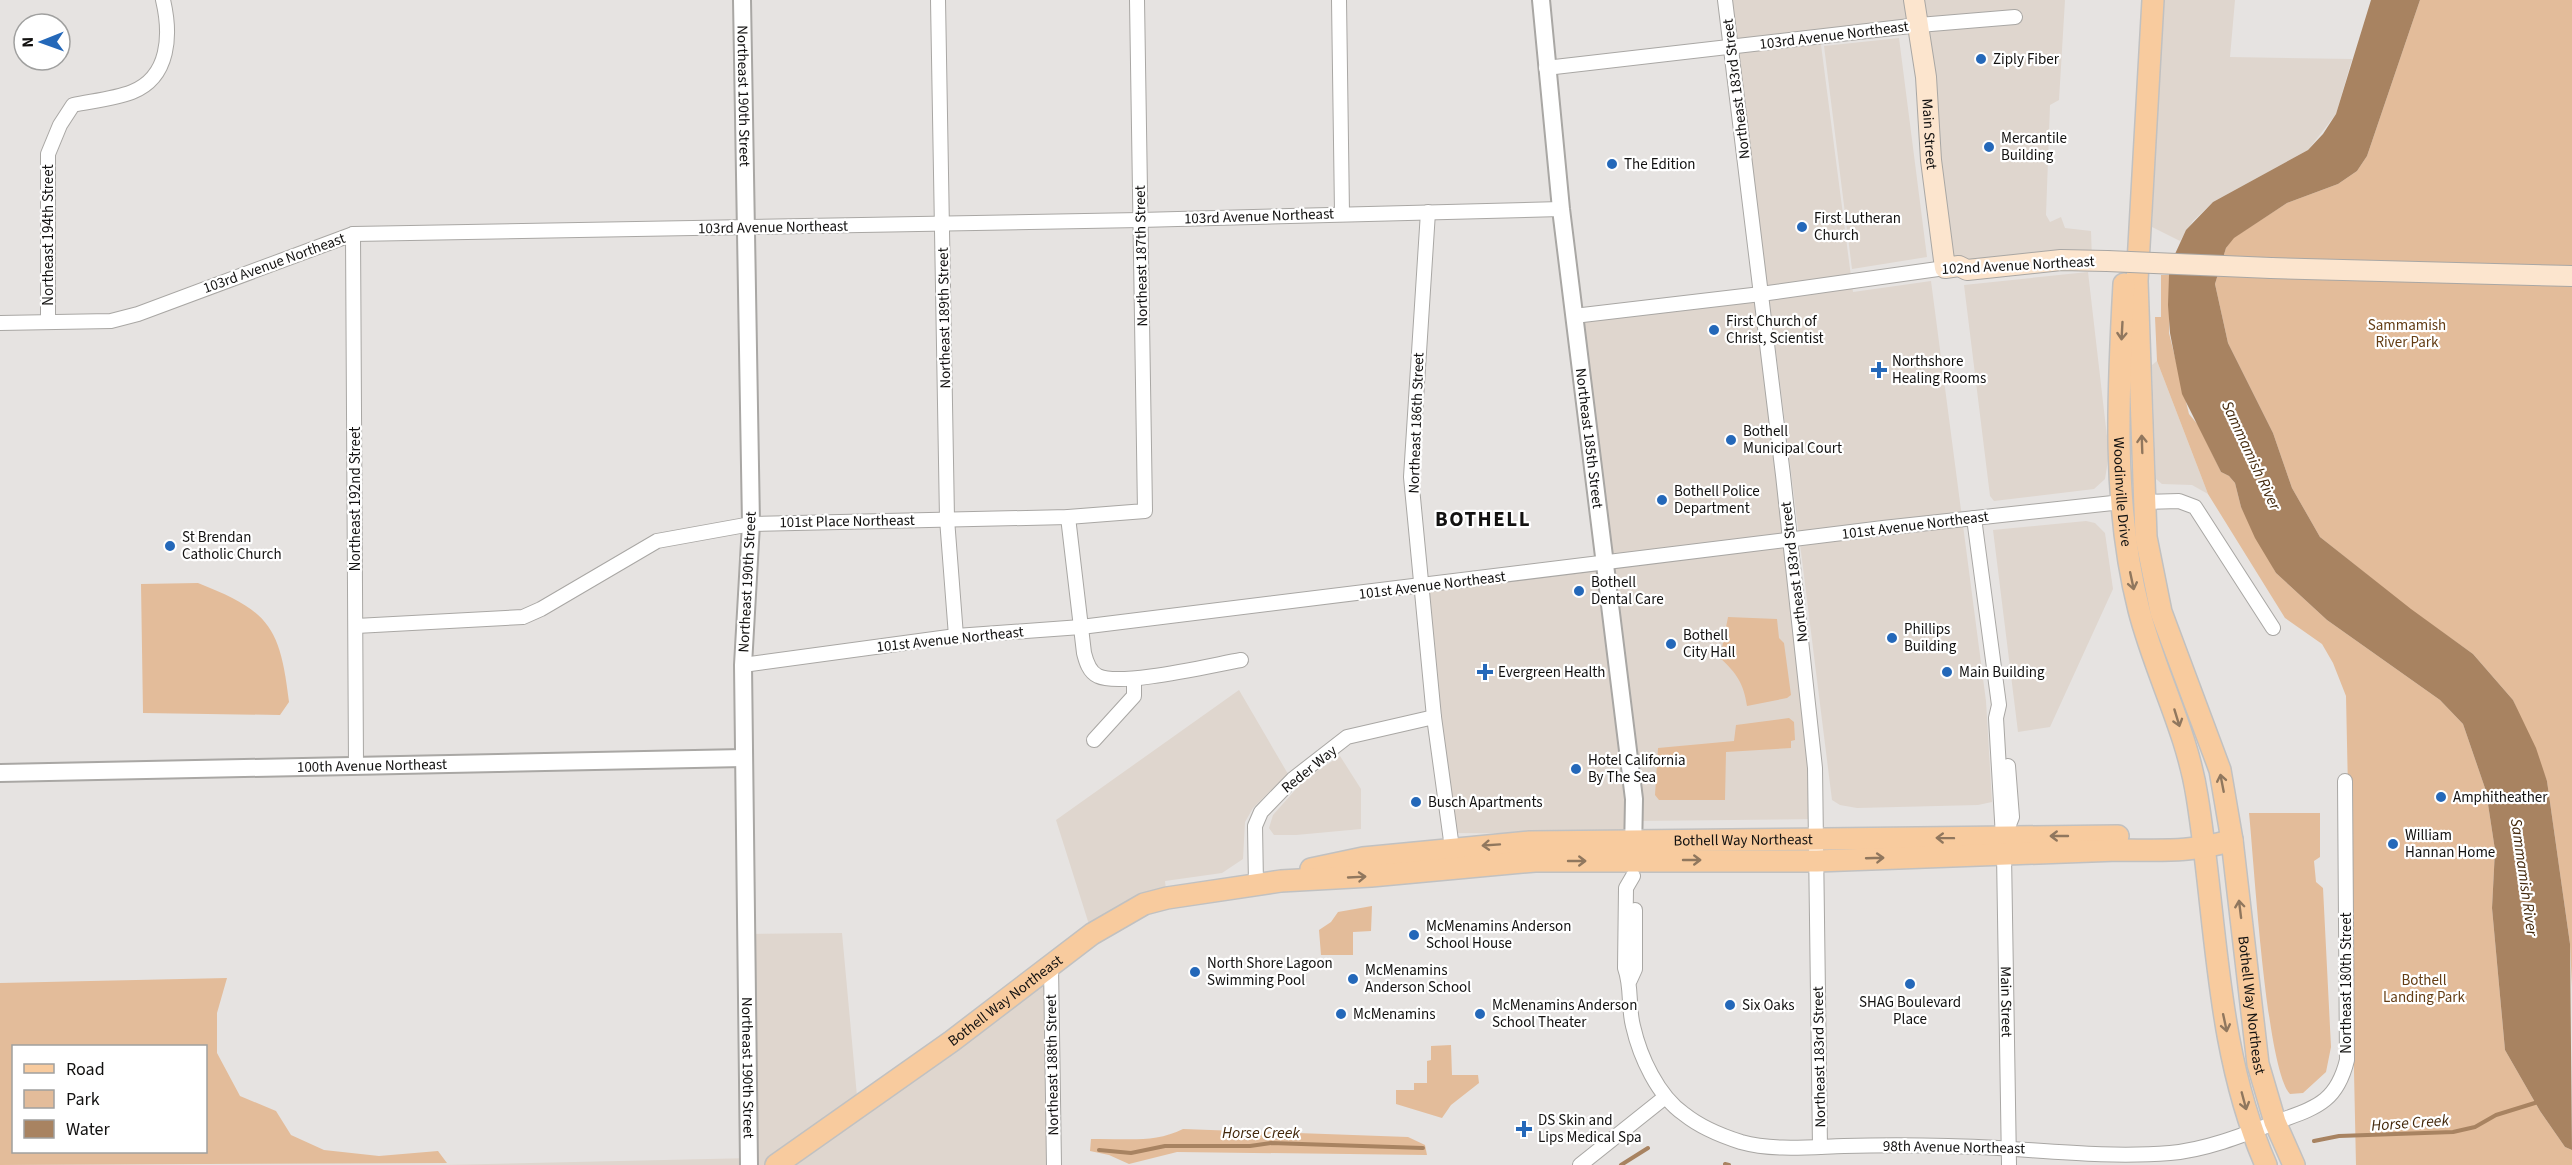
<svg xmlns="http://www.w3.org/2000/svg" width="2572" height="1165" font-family="'Source Sans 3',sans-serif">
<style>
.built{fill:#dfd6ce}
.green{fill:#e3bc9a;fill-rule:evenodd}
.water{fill:#a88361}
.lines{fill:none;stroke-linecap:round;stroke-linejoin:round}
.stream{stroke:#a88361;stroke-width:4}
.minor-casing{stroke:#a9a7a4;stroke-width:16}
.tertiary-casing{stroke:#a9a7a4;stroke-width:20}
.secondary-casing{stroke:#a9a7a4;stroke-width:22}
.primary-casing{stroke:#c1c1c1;stroke-width:24}
.minor{stroke:#fff;stroke-width:14}
.tertiary{stroke:#fff;stroke-width:16}
.secondary{stroke:#fce5ce;stroke-width:20}
.primary{stroke:#f8cb9e;stroke-width:21}
.secondary-bridge-casing{stroke:#a9a7a4;stroke-width:22;stroke-linecap:butt}
.secondary-bridge{stroke:#fce5ce;stroke-width:20}
.oneway{stroke:#90775e}
.poi-dot{fill:#2468b9;stroke:#fff;stroke-width:2}
.labels{text-anchor:middle;stroke-width:4.5;stroke-linejoin:round;paint-order:stroke}
.street-label{font-size:15px;fill:#121110;stroke:#fff}
.poi-label{font-size:15px;fill:#121110;stroke:#fff;text-anchor:start}
.park-label{font-size:15px;fill:#633c13;stroke:#fff}
.water-label{font-size:16px;font-style:italic;fill:#42270a;stroke:#fff}
.district-label{font-size:21px;font-weight:bold;letter-spacing:1.5px;fill:#121110;stroke:#fff}
</style>
<rect width="100%" height="100%" fill="#e6e3e1"/>
<path class="built" d="M1725,0H2065L2059,100L2050,105L2046,215L2050,222L2061,217L2065,228L2091,231L2092,260L1945,268L1919,25L1820,37L1853,292L1931,281L1986,701L1992,802L1978,805L1857,808L1840,805L1832,800L1770,304L1763,305L1817,819L1635,821L1631,834L1452,833L1420,586L1605,564L1574,316L1761,294Z
M2163,0H2235L2230,57L2352,59L2336,114L2308,150L2213,202L2193,221L2180,241L2152,227Z
M1899,38L1927,257L1852,269L1824,46Z
M2088,272L2109,454L2105,479L2094,489L1994,501L1990,496L1964,285Z
M2157,361L2208,494L2192,485L2162,484L2156,479L2152,365Z
M2086,521L2095,523L2105,533L2113,589L2050,727L2018,732L1993,530Z
M1239,690L1288,774L1253,808L1245,822L1243,859L1222,873L1165,881L1167,898L1092,934L1056,820Z
M1340,756L1361,789V829L1296,835H1274L1269,828L1273,815L1305,779Z
M842,933L858,1107L1051,966L1054,1165H442L753,1158L746,934Z"/>
<path class="green" d="M2420,0H2572V987L2570,944L2547,781L2513,700L2473,654L2411,610L2320,537L2292,488L2273,433L2228,343L2215,284L2226,248L2233,238L2287,203L2338,184L2357,171L2367,156Z
M2161,275H2169V333L2189,414L2199,426L2221,472L2229,476L2235,483L2241,507L2276,573L2327,620L2440,700L2463,724L2486,791L2495,850L2492,908L2505,1050L2540,1111L2565,1147L2572,1150V1165H2356L2346,696L2333,663L2322,644L2285,618L2208,494L2157,361L2155,317H2161Z
M198,583C269,611 280,626 289,702L280,715L143,713L141,584Z
M1728,617L1777,619L1779,638L1784,643L1791,695L1787,698L1747,706C1744,685 1737,673 1720,658Z
M1789,718L1794,722L1795,740L1791,741V748L1726,752L1725,800H1659L1655,795L1658,748L1734,741L1736,725Z
M2249,813H2320V857L2314,861L2316,882L2323,888L2331,1047L2326,1072L2303,1093L2290,1094C2266,1069 2254,860 2249,813Z
M1372,906L1371,931L1353,932V955H1321L1319,930L1331,922L1338,912Z
M227,978L217,1013V1053L240,1096L276,1111L291,1135L324,1150L379,1156L438,1151L447,1163L0,1165V983ZM14,1046H206V1152H14Z
M1451,1045L1452,1075H1478L1479,1083L1451,1105L1442,1118L1396,1104V1090H1414V1083H1427V1061L1431,1060V1046Z
M1183,1129L1408,1137L1425,1145L1427,1155L1177,1152L1129,1164L1109,1155L1090,1151L1091,1139C1123,1138 1153,1144 1183,1129Z"/>
<path class="water" d="M2371,0H2420L2367,156L2357,171L2338,184L2287,203L2234,238L2226,248L2215,284L2228,343L2273,433L2292,488L2320,537L2411,609L2473,654L2513,700L2536,748L2547,781L2570,944L2572,1150L2565,1147L2540,1111L2505,1050L2492,908L2495,850L2486,791L2463,724L2440,700L2327,620L2276,573L2255,538L2241,507L2235,483L2229,476L2221,472L2182,394L2170,333L2168,305L2169,275L2175,254L2186,230L2213,202L2308,150L2323,134L2336,114Z"/>
<g class="lines">
<path class="stream" d="M2314,1141L2339,1136L2453,1132L2475,1127L2496,1115L2538,1102
M1099,1150L1131,1153L1165,1146H1250L1271,1143L1423,1148
M1725,1164L1729,1165
M1621,1165L1648,1148"/>
<g class="minor-casing">
<g id="minor">
<path d="M938,0L947,519L956,636"/>
<path d="M1339,0L1342,213"/>
<path d="M1725,0L1783,475L1815,768L1820,1147"/>
<path d="M1546,68L1919,25L2015,17"/>
<path d="M1428,212L1411,477L1434,717L1452,848"/>
<path d="M353,234L356,765"/>
<path d="M1574,316L1761,294L1945,268"/>
<path d="M48,322V154L60,125L73,105C92,101 114,99 132,92C170,77 171,34 163,0"/>
<path d="M0,323L111,321L138,314L353,234L1140,220L1561,209"/>
<path d="M2144,502L2179,501L2195,507L2273,628"/>
<path d="M1068,517L1084,653C1086,661 1089,672 1098,676C1121,687 1212,665 1241,660"/>
<path id="s1" d="M1974,518L1999,705L1996,718L2004,854L2009,1165"/>
<path d="M356,626L523,617L541,609L657,541L751,524L1068,517L1145,511L1137,0"/>
<path d="M743,665L956,636L1081,627L1883,528L2122,502"/>
<path d="M1094,740L1134,696V679"/>
<path d="M2005,835L2012,817L2008,766"/>
<path d="M1633,876L1626,888L1625,968C1632,987 1628,1007 1633,1026C1640,1057 1658,1096 1684,1114C1699,1126 1722,1136 1741,1142C1773,1151 1811,1147 1844,1146C1879,1145 1914,1145 1948,1146C2022,1147 2096,1159 2170,1153C2205,1150 2241,1136 2274,1123C2313,1108 2336,1105 2347,1060L2345,781"/>
<path d="M1256,884L1255,826L1261,812L1293,779L1347,737L1434,717"/>
<path d="M1051,966L1054,1165"/>
<path d="M1630,980L1635,969V910"/>
<path d="M1580,1165L1664,1098"/>
</g>
</g>
<g class="tertiary-casing">
<g id="tertiary">
<path id="s2" d="M742,0L751,524L743,665L749,1165"/>
<path id="s3" d="M1541,0L1561,209L1634,799L1633,853"/>
<path id="s4" d="M0,773L744,758"/>
</g>
</g>
<g class="secondary-casing">
<g id="secondary">
<path id="s5" d="M1914,0L1926,77L1931,160L1945,268L1959,266L1967,270L2061,260L2107,261"/>
<path d="M2271,268L2572,276"/>
</g>
</g>
<g class="primary-casing">
<g id="primary">
<path id="s6" d="M2153,0L2137,281L2146,537L2161,612L2220,770L2232,840L2258,1064L2275,1122L2294,1165"/>
<path id="s7" d="M2124,284C2118,392 2112,504 2139,610C2155,673 2187,731 2197,796C2217,919 2215,1049 2266,1165"/>
<path id="s8" d="M1311,869L1363,858L1530,842L2118,836"/>
<path id="s9" d="M776,1165L952,1041L1092,934L1144,904L1167,898L1281,881L1371,876L1535,861H1817L2118,850C2160,850 2192,853 2232,840"/>
</g>
</g>
<use href="#minor" class="minor"/>
<use href="#tertiary" class="tertiary"/>
<use href="#secondary" class="secondary"/>
<use href="#primary" class="primary"/>
<g class="secondary-bridge-casing">
<path id="secondary-bridge" d="M2107,261L2271,268"/>
</g>
<use href="#secondary-bridge" class="secondary-bridge"/>
</g>
<defs><path id="oneway-shaft" d="M-6 0H5M1.5-3L5.5 0L1.5 3" fill="none" stroke-width="1.6" stroke-linecap="round" stroke-linejoin="round" transform="scale(1.5)"/></defs>
<g class="oneway">
<use href="#oneway-shaft" transform="translate(2122 331) rotate(93)"/>
<use href="#oneway-shaft" transform="translate(2142 444) rotate(-92)"/>
<use href="#oneway-shaft" transform="translate(2132 581) rotate(78)"/>
<use href="#oneway-shaft" transform="translate(2177 718) rotate(73)"/>
<use href="#oneway-shaft" transform="translate(2222 783) rotate(-101)"/>
<use href="#oneway-shaft" transform="translate(2059 836) rotate(180)"/>
<use href="#oneway-shaft" transform="translate(1945 838) rotate(-179)"/>
<use href="#oneway-shaft" transform="translate(1491 845) rotate(176)"/>
<use href="#oneway-shaft" transform="translate(1875 858) rotate(-2)"/>
<use href="#oneway-shaft" transform="translate(1692 860)"/>
<use href="#oneway-shaft" transform="translate(1577 861)"/>
<use href="#oneway-shaft" transform="translate(1357 877) rotate(-3)"/>
<use href="#oneway-shaft" transform="translate(2240 909) rotate(-97)"/>
<use href="#oneway-shaft" transform="translate(2225 1023) rotate(78)"/>
<use href="#oneway-shaft" transform="translate(2244 1101) rotate(75)"/>
</g>
<g class="poi-dot">
<circle cx="1981" cy="59" r="6"/>
<circle cx="1989" cy="147" r="6"/>
<circle cx="1612" cy="164" r="6"/>
<circle cx="1802" cy="227" r="6"/>
<circle cx="1714" cy="330" r="6"/>
<path d="M1876 361h6v6h6v6h-6v6h-6v-6h-6v-6h6z"/>
<circle cx="1731" cy="440" r="6"/>
<circle cx="1662" cy="500" r="6"/>
<circle cx="170" cy="546" r="6"/>
<circle cx="1579" cy="591" r="6"/>
<circle cx="1892" cy="638" r="6"/>
<circle cx="1671" cy="644" r="6"/>
<path d="M1482 663h6v6h6v6h-6v6h-6v-6h-6v-6h6z"/>
<circle cx="1947" cy="672" r="6"/>
<circle cx="1576" cy="769" r="6"/>
<circle cx="2441" cy="797" r="6"/>
<circle cx="1416" cy="802" r="6"/>
<circle cx="2393" cy="844" r="6"/>
<circle cx="1414" cy="935" r="6"/>
<circle cx="1195" cy="972" r="6"/>
<circle cx="1353" cy="979" r="6"/>
<circle cx="1910" cy="984" r="6"/>
<circle cx="1730" cy="1005" r="6"/>
<circle cx="1341" cy="1014" r="6"/>
<circle cx="1480" cy="1014" r="6"/>
<path d="M1521 1120h6v6h6v6h-6v6h-6v-6h-6v-6h6z"/>
</g>
<g class="labels">
<g class="street-label">
<text transform="translate(1834 35) rotate(-7)" y="5">103rd Avenue Northeast</text>
<text transform="translate(1736 89) rotate(-97)" y="5">Northeast 183rd Street</text>
<text dy="5" stroke="none"><textPath href="#s2" startOffset="96">Northeast 190th Street</textPath></text>
<text dy="5" stroke="none"><textPath href="#s5" startOffset="135">Main Street</textPath></text>
<text transform="translate(1259 216) rotate(-2)" y="5">103rd Avenue Northeast</text>
<text transform="translate(773 227) rotate(-1)" y="5">103rd Avenue Northeast</text>
<text transform="translate(48 235) rotate(-90)" y="5">Northeast 194th Street</text>
<text transform="translate(1141 256) rotate(-91)" y="5">Northeast 187th Street</text>
<text transform="translate(274 263) rotate(-20)" y="5">103rd Avenue Northeast</text>
<text transform="translate(2018 265) rotate(-3)" y="5">102nd Avenue Northeast</text>
<text transform="translate(944 318) rotate(-91)" y="5">Northeast 189th Street</text>
<text transform="translate(1416 423) rotate(-88)" y="5">Northeast 186th Street</text>
<text dy="5" stroke="none"><textPath href="#s3" startOffset="441">Northeast 185th Street</textPath></text>
<text dy="5" stroke="none"><textPath href="#s7" startOffset="208">Woodinville Drive</textPath></text>
<text transform="translate(355 499) rotate(-90)" y="5">Northeast 192nd Street</text>
<text transform="translate(847 521) rotate(-1)" y="5">101st Place Northeast</text>
<text transform="translate(1915 525) rotate(-7)" y="5">101st Avenue Northeast</text>
<text transform="translate(1794 572) rotate(-97)" y="5">Northeast 183rd Street</text>
<text transform="translate(747 582) rotate(-87)" y="5">Northeast 190th Street</text>
<text transform="translate(1432 585) rotate(-7)" y="5">101st Avenue Northeast</text>
<text transform="translate(950 639) rotate(-6)" y="5">101st Avenue Northeast</text>
<text dy="5" stroke="none"><textPath href="#s4" startOffset="372">100th Avenue Northeast</textPath></text>
<text transform="translate(1309 769) rotate(-39)" y="5">Reder Way</text>
<text dy="5" stroke="none"><textPath href="#s8" startOffset="434">Bothell Way Northeast</textPath></text>
<text transform="translate(2346 983) rotate(-90)" y="5">Northeast 180th Street</text>
<text dy="5" stroke="none"><textPath href="#s9" startOffset="282">Bothell Way Northeast</textPath></text>
<text dy="5" stroke="none"><textPath href="#s1" startOffset="486">Main Street</textPath></text>
<text dy="5" stroke="none"><textPath href="#s6" startOffset="1020">Bothell Way Northeast</textPath></text>
<text transform="translate(1819 1057) rotate(-91)" y="5">Northeast 183rd Street</text>
<text transform="translate(1052 1065) rotate(-91)" y="5">Northeast 188th Street</text>
<text dy="5" stroke="none"><textPath href="#s2" startOffset="1068">Northeast 190th Street</textPath></text>
<text transform="translate(1954 1147) rotate(1)" y="5">98th Avenue Northeast</text>
</g>
<g class="poi-label">
<text x="1993" y="64">Ziply Fiber</text>
<text x="2001" y="143">Mercantile<tspan x="2001" dy="17">Building</tspan></text>
<text x="1624" y="169">The Edition</text>
<text x="1814" y="223">First Lutheran<tspan x="1814" dy="17">Church</tspan></text>
<text x="1726" y="326">First Church of<tspan x="1726" dy="17">Christ, Scientist</tspan></text>
<text x="1892" y="366">Northshore<tspan x="1892" dy="17">Healing Rooms</tspan></text>
<text x="1743" y="436">Bothell<tspan x="1743" dy="17">Municipal Court</tspan></text>
<text x="1674" y="496">Bothell Police<tspan x="1674" dy="17">Department</tspan></text>
<text x="182" y="542">St Brendan<tspan x="182" dy="17">Catholic Church</tspan></text>
<text x="1591" y="587">Bothell<tspan x="1591" dy="17">Dental Care</tspan></text>
<text x="1904" y="634">Phillips<tspan x="1904" dy="17">Building</tspan></text>
<text x="1683" y="640">Bothell<tspan x="1683" dy="17">City Hall</tspan></text>
<text x="1498" y="677">Evergreen Health</text>
<text x="1959" y="677">Main Building</text>
<text x="1588" y="765">Hotel California<tspan x="1588" dy="17">By The Sea</tspan></text>
<text x="2453" y="802">Amphitheather</text>
<text x="1428" y="807">Busch Apartments</text>
<text x="2405" y="840">William<tspan x="2405" dy="17">Hannan Home</tspan></text>
<text x="1426" y="931">McMenamins Anderson<tspan x="1426" dy="17">School House</tspan></text>
<text x="1207" y="968">North Shore Lagoon<tspan x="1207" dy="17">Swimming Pool</tspan></text>
<text x="1365" y="975">McMenamins<tspan x="1365" dy="17">Anderson School</tspan></text>
<text x="1910" y="1007" text-anchor="middle">SHAG Boulevard<tspan x="1910" dy="17">Place</tspan></text>
<text x="1492" y="1010">McMenamins Anderson<tspan x="1492" dy="17">School Theater</tspan></text>
<text x="1742" y="1010">Six Oaks</text>
<text x="1353" y="1019">McMenamins</text>
<text x="1538" y="1125">DS Skin and<tspan x="1538" dy="17">Lips Medical Spa</tspan></text>
</g>
<g class="park-label">
<text x="2407" y="330">Sammamish<tspan x="2407" dy="17">River Park</tspan></text>
<text x="2424" y="985">Bothell<tspan x="2424" dy="17">Landing Park</tspan></text>
</g>
<g class="water-label">
<text transform="translate(2252 455) rotate(65)" y="6">Sammamish River</text>
<text transform="translate(2525 877) rotate(82)" y="6">Sammamish River</text>
<text transform="translate(2410 1122) rotate(-4)" y="6">Horse Creek</text>
<text x="1261" y="1138">Horse Creek</text>
</g>
<g class="district-label">
<text x="1483" y="526">BOTHELL</text>
</g>
</g>
<rect x="12" y="1045" width="195" height="108" fill="#ffffff" stroke="#a0a09f" stroke-width="1.5"/>
<rect x="24" y="1064" width="30" height="9" fill="#f8cb9e" stroke="#a0a09f" stroke-width="1.5"/>
<text x="66" y="1075" font-size="18" fill="#121110">Road</text>
<rect x="24" y="1090" width="30" height="18" fill="#e3bc9a" stroke="#a0a09f" stroke-width="1.5"/>
<text x="66" y="1105" font-size="18" fill="#121110">Park</text>
<rect x="24" y="1120" width="30" height="18" fill="#a88361" stroke="#a0a09f" stroke-width="1.5"/>
<text x="66" y="1135" font-size="18" fill="#121110">Water</text>
<g transform="translate(42 42) rotate(269)"><circle r="28" fill="#ffffff" stroke="#a0a09f" stroke-width="1.5"/>
<path d="M0-4.5L10 22L0 15L-10 22Z" fill="#2468b9"/>
<text y="-9" font-size="16" font-weight="bold" text-anchor="middle" fill="#121110">N</text>
</g>
</svg>
